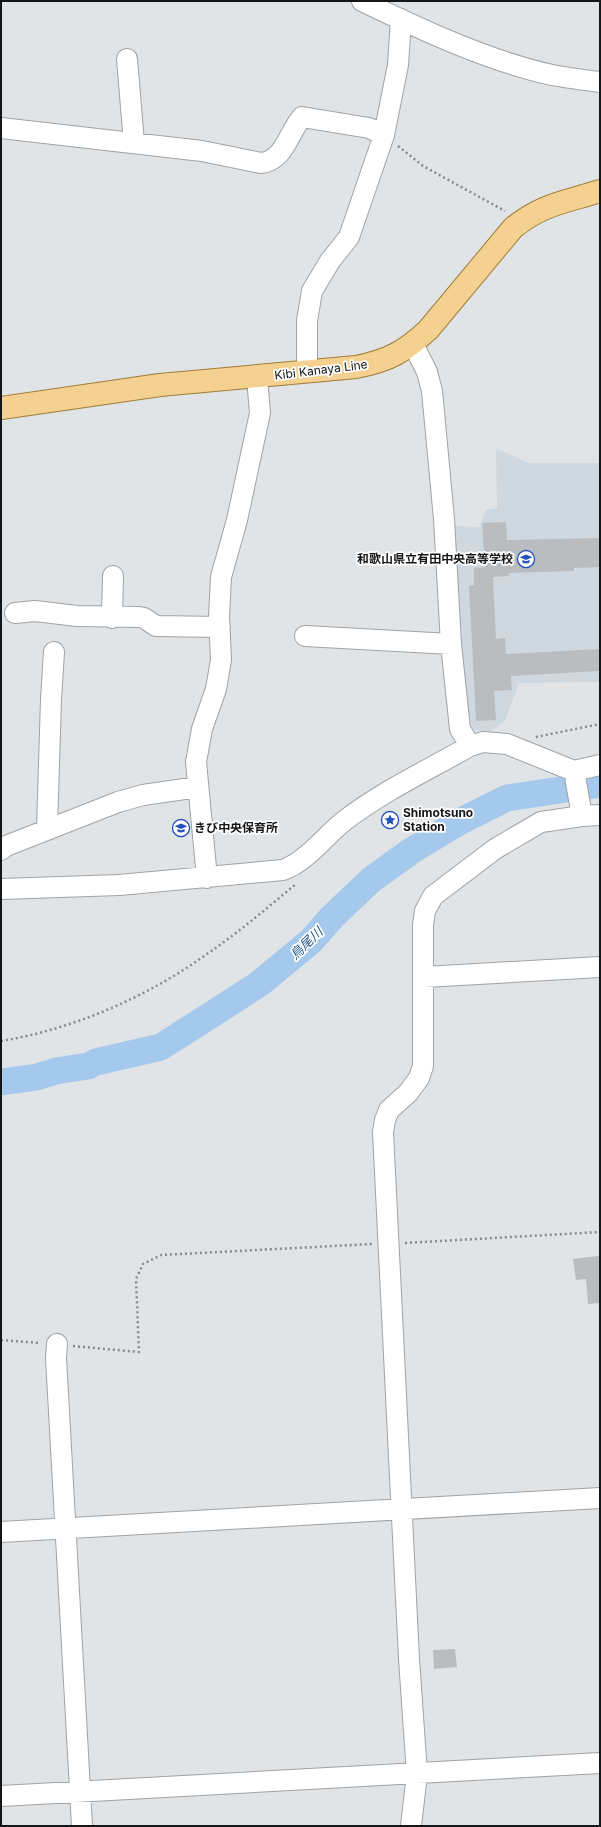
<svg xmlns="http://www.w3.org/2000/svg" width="601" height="1827" font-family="Inter,'Noto Sans JP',sans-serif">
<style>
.built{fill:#cfd8df}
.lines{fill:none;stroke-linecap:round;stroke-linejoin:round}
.river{stroke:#a4c9ed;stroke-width:27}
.building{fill:#babdbf}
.minor-casing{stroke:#a0a2a4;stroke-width:22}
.major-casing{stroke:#a07c36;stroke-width:24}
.path{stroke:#87898b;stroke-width:2.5;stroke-dasharray:2 3;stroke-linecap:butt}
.minor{stroke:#fff;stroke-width:20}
.major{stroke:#f4d191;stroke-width:22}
.labels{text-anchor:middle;stroke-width:3.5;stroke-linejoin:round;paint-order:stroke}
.street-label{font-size:12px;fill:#141516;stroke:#fff}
.poi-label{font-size:12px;font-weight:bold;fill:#141516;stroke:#fff;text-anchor:start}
.water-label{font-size:13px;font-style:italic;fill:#205683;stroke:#fff}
</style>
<rect width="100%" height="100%" fill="#e1e4e6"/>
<path class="built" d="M496,448L528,463H600V682L519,683L505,721L490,732L475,730L466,723L451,526L479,527L486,510L497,508Z"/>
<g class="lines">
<path class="river" d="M1,1082L37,1077L56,1071L88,1066L96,1062L161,1047L259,984L311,941L332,917L371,880L411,851L459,822L507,798L600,784"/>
</g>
<path class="building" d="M506,522L507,540L600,538V567L574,568V571L509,573V576L493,577L496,639L505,638L506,654L600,649V671L511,676L512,690L494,691L496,720L476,721L469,586L474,585V568L485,567L482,523Z
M599,1256L600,1303L588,1304L586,1279L576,1280L573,1259Z
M455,1649L457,1667L434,1669L433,1650Z"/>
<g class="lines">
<g class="minor-casing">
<path id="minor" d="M362,1C420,29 488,61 552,75C568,78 584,80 600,82
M127,59L134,143
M1,128L202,151L261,163C284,161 289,132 302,117L369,128L384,135
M413,344L427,372L432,391L444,519L451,644L460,729L470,746
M307,372V321L312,291L330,261L349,237L384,135L398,65L401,19
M15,613L35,611L77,616L139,617L144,618L156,626L220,627
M112,618L113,576
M305,636L451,644
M574,771L582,816
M47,829L51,699L54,652
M1,850L6,846L118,802L143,795L198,787
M207,878L196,762L202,729L216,689L221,660L219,617L221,577L237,520L260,413L257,378
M1,889L119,885L283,870C307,861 324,837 344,821C383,791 428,770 470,746L483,742L507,744L574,771L600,765
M424,977L600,967
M57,1344L56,1358L82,1826
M1,1532L600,1498
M1,1796L600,1763
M411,1826L417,1774L409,1659L383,1132L385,1120L389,1110L408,1093L419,1078L423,1066V925L425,911L433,896L495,849L541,822L582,816L600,815"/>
</g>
<g class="major-casing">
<path id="major" d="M1,408L160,385L356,367C388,361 404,352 428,330L513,228C542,204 566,202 600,191"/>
</g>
<path class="path" d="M398,146L423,166L505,211
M536,737L600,724
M1,1041C74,1029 147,997 207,954C238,933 267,908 296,884
M405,1243L600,1232
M1,1340L40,1343
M73,1346L139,1352L136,1279L143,1264L161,1255L372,1244"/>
<use href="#minor" class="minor"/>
<use href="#major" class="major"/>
</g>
<defs>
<g id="school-ring" transform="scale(0.9)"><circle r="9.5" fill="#fff" stroke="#2451be" stroke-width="1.5"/><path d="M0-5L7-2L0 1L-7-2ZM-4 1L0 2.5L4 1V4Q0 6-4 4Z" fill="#2451be"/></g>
<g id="sight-ring" transform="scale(0.9)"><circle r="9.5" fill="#fff" stroke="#2451be" stroke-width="1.5"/><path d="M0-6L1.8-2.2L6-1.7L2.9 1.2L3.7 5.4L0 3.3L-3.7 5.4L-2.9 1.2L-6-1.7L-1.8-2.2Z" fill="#2451be"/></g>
</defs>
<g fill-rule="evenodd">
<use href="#school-ring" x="526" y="559"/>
<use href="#sight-ring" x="390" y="820"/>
<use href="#school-ring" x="181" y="828"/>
</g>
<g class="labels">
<g class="street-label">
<text transform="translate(321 370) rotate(-7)" y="4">Kibi Kanaya Line</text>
</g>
<g class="poi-label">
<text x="513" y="563" text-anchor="end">和歌山県立有田中央高等学校</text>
<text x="403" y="817">Shimotsuno<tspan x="403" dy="14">Station</tspan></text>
<text x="194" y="832">きび中央保育所</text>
</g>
<g class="water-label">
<text transform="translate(306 943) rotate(-44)" y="5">鳥尾川</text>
</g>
</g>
<rect width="601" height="1827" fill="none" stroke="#141516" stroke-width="4"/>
</svg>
